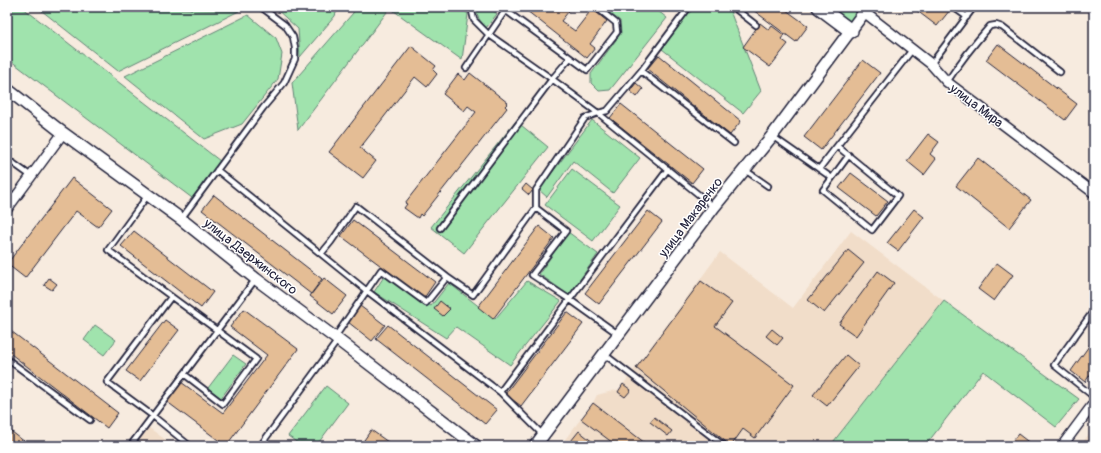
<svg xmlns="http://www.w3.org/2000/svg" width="1101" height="453" font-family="Pangolin,sans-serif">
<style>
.built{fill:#f1ddc9}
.green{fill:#a0e3ad;stroke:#618274}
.building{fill:#e4bd95;stroke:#22223b}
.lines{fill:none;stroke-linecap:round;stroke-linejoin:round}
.service-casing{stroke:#22223b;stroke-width:8}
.minor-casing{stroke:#22223b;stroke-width:12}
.tertiary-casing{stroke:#22223b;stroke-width:14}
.secondary-casing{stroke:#22223b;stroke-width:16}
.service{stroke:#fff;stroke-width:4.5}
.minor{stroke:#fff;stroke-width:9}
.tertiary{stroke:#fff;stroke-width:11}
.secondary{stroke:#fff;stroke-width:13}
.labels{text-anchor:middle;stroke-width:3;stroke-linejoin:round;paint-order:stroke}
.street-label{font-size:13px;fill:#22223b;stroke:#fff}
</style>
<rect width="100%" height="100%" fill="#f7ebdf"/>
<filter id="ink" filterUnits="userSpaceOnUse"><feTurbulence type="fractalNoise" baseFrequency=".025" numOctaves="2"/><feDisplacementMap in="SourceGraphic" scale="8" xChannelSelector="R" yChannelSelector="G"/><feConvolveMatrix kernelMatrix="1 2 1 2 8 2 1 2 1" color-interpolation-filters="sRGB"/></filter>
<g filter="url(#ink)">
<path class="built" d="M851,231L944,301L830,446H560L593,403L597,395L620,389L720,252L793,308Z
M148,427L174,446H133Z
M1094,427V446H1080Z"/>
<path class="green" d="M7,7H22L220,161L192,198L7,58Z
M37,7H118L239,11L118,71Z
M274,7H338L335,16L300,57L298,29Z
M355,7H459L468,14L462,60L390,8L298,130L292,83L353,13Z
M475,7H489L497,14L486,28L479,19Z
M602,7H653L667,18L610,90L599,91L591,83V74L621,33L620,21Z
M692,7H720L730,11L761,91L743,113L662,49Z
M831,7H858L857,14L850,22Z
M248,15L276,38L282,54L278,79L242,124L204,139L125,76Z
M592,120L640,158L613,193L573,161L547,197L539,190Z
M516,121L548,147L464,253L431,227Z
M572,169L620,205L593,241L545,205Z
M568,232L598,254L569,295L539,274Z
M385,275L431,306L449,283L495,319L527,281L561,301L510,365L456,327L446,338L374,292Z
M944,301L1079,399L1056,427L983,371L925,446H830Z
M95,325L116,340L104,355L84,340Z
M233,355L246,364L221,398L208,388Z
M326,386L348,403L316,446H302L288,436Z"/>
<path class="building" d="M522,7H544L546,9L547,7H572L561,21L575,31L592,9L607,21L590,44L595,48L587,58Z
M749,7H782L808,26L796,42Z
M912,7H946L950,10L937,26Z
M760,23L769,30L772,26L784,35L781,39L788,44L770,67L743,47Z
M998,44L1077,104L1065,120L986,60Z
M411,46L436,66L433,70L437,74L427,87L415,77L360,148L376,161L363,178L329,152Z
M659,55L741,121L730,135L647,69Z
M863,60L880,73L821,150L804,137Z
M470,73L508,103L505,106L507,108L422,216L420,214L418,218L404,208L407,204L405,203L476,112L468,106L464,111L443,94L458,74L465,80Z
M636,83L643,89L637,97L630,91Z
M621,104L703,169L692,183L610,118Z
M928,134L939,142L930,154L936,159L924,175L907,161Z
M978,158L1031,200L1009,228L956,186Z
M851,173L888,201L876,216L839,188Z
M72,178L112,209L98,227L76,211L25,278L7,264Z
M526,184L533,190L529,195L522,189Z
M214,195L322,279L311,294L202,210Z
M914,209L924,217L898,251L887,243Z
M648,211L662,222L599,304L585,293Z
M353,220L435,282L424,298L341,236Z
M539,226L554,238L493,319L478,307Z
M134,231L213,292L201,308L121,246Z
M848,250L864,263L824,313L808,300Z
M997,263L1013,275L994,301L978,289Z
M878,271L894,283L856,336L839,324Z
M49,278L57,284L52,290L44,285Z
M324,278L347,296L333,314L310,296Z
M701,281L732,303L715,326L794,385L755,438L743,429L731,446L636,368Z
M440,301L450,309L443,316L434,309Z
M360,306L385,325L372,341L348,322Z
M244,309L298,349L226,446L166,401L181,382L223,413L267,355L230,327Z
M567,312L583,324L521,406L505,394Z
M165,320L179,330L140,381L126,371Z
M388,325L497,410L485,424L376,339Z
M7,328L118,413L107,428L7,351Z
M772,329L783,338L777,345L766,336Z
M1094,339V369L1085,382L1071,371Z
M846,355L859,366L827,406L813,395Z
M623,384L631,390L625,397L618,392Z
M593,403L649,446H617L581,419Z
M654,417L672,431L668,436L650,422Z
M7,428L30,446H7Z
M371,430L388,442L386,446H360Z
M579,431L594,443L592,446H567Z
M1018,434L1031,444L1029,446H1008Z"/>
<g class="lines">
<g class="service-casing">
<path id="service" d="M501,7L587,70L617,32L616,23L596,7
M733,7L756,25
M953,7L967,17
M570,58L552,79L598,113L714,207
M931,64L974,7
M466,68L505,11
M641,71L734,143
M947,82C960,62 974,44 990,26L996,25L1002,27L1060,72
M772,136L832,178L823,190L872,230L898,196L837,146
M7,162L13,163L31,176
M819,169L912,50
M217,170L367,291L500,392L543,435
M745,170L768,186
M832,178L849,155
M148,195L108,250L256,359L223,404L184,374
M536,208L566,231L532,275L569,299L618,334
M181,219L263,108L284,83L295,59V48L293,37L285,25L261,7
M440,228L552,79L488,34L474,20L471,7
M321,254L331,242L356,206L447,277L426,303L381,270L335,337
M447,277L473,295L536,208V190L585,118L598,113L607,111L641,71L689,7
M171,297L107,382L153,416L190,446
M1094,310L1054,365L1094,397
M604,354L724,446
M7,359L90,420
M500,392L668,169
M130,446L255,280
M260,446L338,340"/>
</g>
<g class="minor-casing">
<path id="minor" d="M864,12L931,64L947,82L1094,193
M7,209L63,133
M1062,446L1094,403"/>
</g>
<g class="tertiary-casing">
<path id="tertiary" d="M7,89L63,133L181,219L256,279L338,340L476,446
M535,446L714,207L772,136L868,7"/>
</g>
<g class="secondary-casing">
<path id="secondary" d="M819,7L851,31"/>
</g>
<use href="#service" class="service"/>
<use href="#minor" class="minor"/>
<use href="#tertiary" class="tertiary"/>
<use href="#secondary" class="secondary"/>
</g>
</g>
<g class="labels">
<g class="street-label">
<text transform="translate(977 105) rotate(37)" y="5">улица Мира</text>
<text transform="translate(690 217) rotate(-53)" y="5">улица Макаренко</text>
<text transform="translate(251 256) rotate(38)" y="5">улица Дзержинского</text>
</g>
</g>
<rect width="1101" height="453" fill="none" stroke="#fff" stroke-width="24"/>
<rect x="12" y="12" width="1077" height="429" fill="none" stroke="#22223b" stroke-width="1.5" filter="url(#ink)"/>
</svg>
